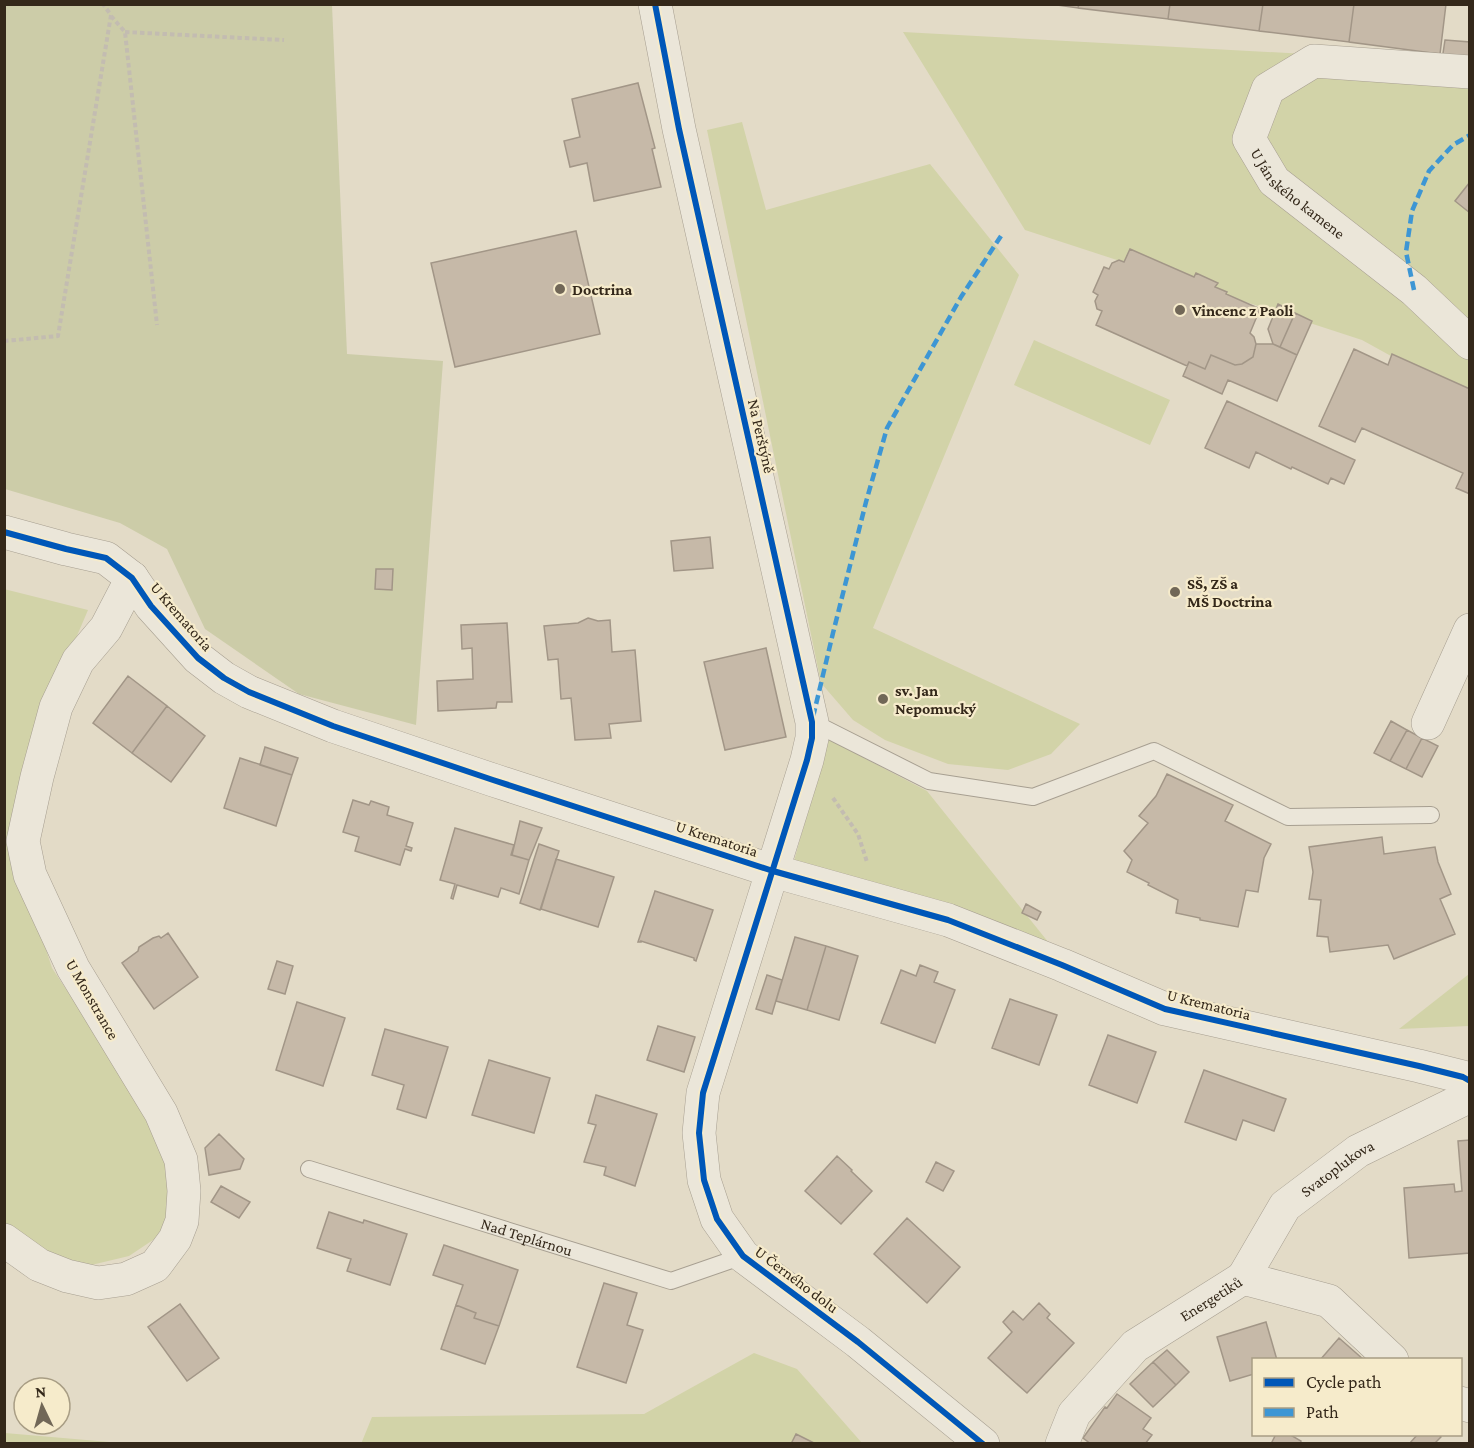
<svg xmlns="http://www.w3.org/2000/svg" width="1474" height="1448" font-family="'Crimson Pro',serif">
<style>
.green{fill:#d2d3a8}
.cemetery{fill:#cccca8}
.building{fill:#c6b9a8;stroke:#a29687;stroke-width:1.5}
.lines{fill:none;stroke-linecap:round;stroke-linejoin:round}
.lane-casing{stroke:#a79f91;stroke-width:18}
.street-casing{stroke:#a79f91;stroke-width:34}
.path{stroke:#c3bcb1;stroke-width:4;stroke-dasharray:4.5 3;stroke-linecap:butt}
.lane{stroke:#ebe6d9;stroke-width:16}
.street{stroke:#ebe6d9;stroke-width:33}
.quiet{stroke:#3d96d4;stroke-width:4.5;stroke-dasharray:9 4.5;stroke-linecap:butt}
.cycleway-casing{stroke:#f6ebcb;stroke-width:10}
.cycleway{stroke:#0057b8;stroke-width:6}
.poi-dot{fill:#716757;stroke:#f6ebcb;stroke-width:2}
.labels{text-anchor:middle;stroke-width:4.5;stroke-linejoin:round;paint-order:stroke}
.street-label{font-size:16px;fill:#34281a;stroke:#f6ebcb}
.poi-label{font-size:16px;font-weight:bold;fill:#34281a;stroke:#f6ebcb;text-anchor:start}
</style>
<rect width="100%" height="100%" fill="#e3dbc7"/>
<path class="green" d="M903,32L1469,63V399L1362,340L1025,230Z
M742,122L766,210L930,164L1019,275L873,628L1080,724L1051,754L1008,770L948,764L885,740L853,720L821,683L707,130Z
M1034,340L1170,400L1150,445L1014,385Z
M4,589L88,610L44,713L29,897L52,968L142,1104L181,1160L165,1232L129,1256L83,1267L29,1245L5,1226Z
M828,739L927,791L1053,948L794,861Z
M1469,974V1026L1399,1029Z
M754,1353L797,1369L862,1443L361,1444L372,1417L644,1414Z
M5,1433L121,1443H5Z"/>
<path class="cemetery" d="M4,5H332L347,354L443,361L416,725L299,694L205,629L167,549L120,523L5,489Z"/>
<path class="building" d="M1050,4H1079L1078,8Z
M1079,4H1170L1168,19L1078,8Z
M1170,4H1263L1259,31L1168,19Z
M1263,4H1354L1349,42L1259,31Z
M1354,4H1446L1440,54L1349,42Z
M1445,40L1470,42V64L1442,60Z
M638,83L655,148L652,149L661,187L594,201L587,163L570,167L564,141L580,137L572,99Z
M1470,182V213L1455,201Z
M576,231L600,334L455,367L431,263Z
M1130,249L1194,277L1196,273L1218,283L1215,287L1227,292L1226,294L1260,309L1250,333L1254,337L1256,344L1253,357L1242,364L1235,365L1211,355L1205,369L1189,362L1187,366L1096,325L1102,311L1097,309L1095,301L1098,295L1093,292L1104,267L1109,269L1112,263L1119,260L1124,262Z
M1278,304L1295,313L1280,347L1273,344L1268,329Z
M1295,313L1312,321L1297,355L1280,347Z
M1256,344H1273L1297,355L1277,401L1228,380L1222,394L1183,376L1189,362L1205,369L1211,355L1235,365L1242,364L1253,357Z
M1354,349L1388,365L1392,354L1470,389V494L1456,488L1463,473L1362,428L1355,442L1319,426Z
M1227,401L1355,460L1344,484L1331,478L1328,484L1292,467L1291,469L1256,452L1249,468L1205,448Z
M710,537L713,568L674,571L671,541Z
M376,569H393L392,590L375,589Z
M588,618L598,621L610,620L612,652L635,650L641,721L609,724L611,738L575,740L571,698L561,699L558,659L548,660L544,626L578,623Z
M507,623L512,702H497L496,708L438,711L437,681L473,679L472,648L462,649L461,625Z
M766,648L786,737L725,750L704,662Z
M128,676L167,706L132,753L93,723Z
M167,706L205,736L171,782L132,753Z
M1391,721L1407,730L1390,761L1374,753Z
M1407,730L1422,738L1406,769L1390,761Z
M1422,738L1438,746L1422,777L1406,769Z
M265,747L298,758L292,775L260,765Z
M240,758L292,775L276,826L224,808Z
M1167,774L1233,805L1225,821L1271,844L1264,858L1258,892L1246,890L1238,927L1200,920V918L1176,913L1178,900L1148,885L1149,883L1127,872L1132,860L1124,851L1148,823L1139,816L1156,796Z
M353,800L369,805L371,801L389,807L387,815L413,823L406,846L412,848L411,851L405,849L400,865L355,851L359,837L343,832Z
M520,821L542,828L529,860L512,855Z
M455,828L514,845L511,855L529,860L519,894L501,888L498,897L457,885L453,899L451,898L455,884L440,880Z
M1382,837L1384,854L1435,847L1438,862L1451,894L1440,899L1455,934L1394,959L1388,945L1330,952L1328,937L1317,936L1321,900L1309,899L1313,872L1309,847Z
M539,844L559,851L540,910L520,903Z
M556,859L614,877L598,927L541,909Z
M655,891L713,910L696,961L694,960V958L641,941V942H638Z
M1026,904L1041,912L1037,920L1022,913Z
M168,933L198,977L154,1009L122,963L138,951L139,947L153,938L159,936L161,938Z
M795,937L826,946L807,1010L776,1001Z
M826,946L858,956L839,1020L807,1010Z
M277,961L293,966L285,994L268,989Z
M920,965L938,972L934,982L955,990L935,1043L881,1023L901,970L916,976Z
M767,975L782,980L772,1014L756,1009Z
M1010,999L1057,1015L1039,1065L992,1048Z
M297,1002L345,1018L323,1086L276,1070Z
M658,1026L695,1037L684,1072L647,1060Z
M385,1029L448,1047L426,1118L397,1109L404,1085L372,1075Z
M1108,1035L1156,1052L1137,1103L1089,1085Z
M489,1060L550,1078L534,1133L472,1115Z
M1204,1070L1286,1099L1274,1131L1243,1120L1236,1140L1185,1122Z
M596,1095L657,1114L635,1186L604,1175L606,1167L584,1162L596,1125L588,1123Z
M219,1134L244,1159L240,1169L209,1175L205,1148Z
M1470,1140V1253L1409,1258L1404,1188L1454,1184L1455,1192L1462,1191L1458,1141Z
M837,1156L852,1170L851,1171L872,1191L841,1224L805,1191Z
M936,1162L954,1171L943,1191L926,1182Z
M221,1186L250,1202L239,1218L211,1202Z
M329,1212L363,1223L364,1220L407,1234L390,1285L347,1271L351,1259L317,1248Z
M907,1218L960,1267L927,1303L874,1254Z
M444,1245L518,1270L499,1326L474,1318L476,1313L456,1305L463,1285L433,1275Z
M604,1283L637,1293L627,1325L643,1330L626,1383L577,1367Z
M1039,1303L1050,1314L1047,1318L1074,1343L1027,1393L988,1358L1012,1332L1003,1322L1013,1311L1023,1320Z
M180,1304L219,1358L187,1381L148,1327Z
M456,1305L476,1313L474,1318L499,1326L485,1364L441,1349Z
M1266,1322L1277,1360H1254V1374L1230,1381L1217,1337Z
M1339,1338L1364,1360H1320Z
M1167,1350L1189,1372L1176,1385L1153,1362Z
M1153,1362L1176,1385L1153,1407L1130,1384Z
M1117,1394L1151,1418L1143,1429L1152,1435L1145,1444H1091L1083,1438L1105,1407L1107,1408Z
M796,1434L816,1444H791Z
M1276,1434H1289L1301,1441L1300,1444H1271Z
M1418,1434H1439L1441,1437L1434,1444H1409Z"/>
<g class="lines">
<g class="lane-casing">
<g id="lane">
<path d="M812,722L929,781L1033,797L1154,751L1288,817L1431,815"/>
<path id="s1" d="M309,1169L671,1281L743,1256"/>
</g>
</g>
<g class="street-casing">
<g id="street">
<path d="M655,4L679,129L812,722V738L807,760L703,1093L699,1133L704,1180L717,1219L743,1256L858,1342L983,1444"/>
<path id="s2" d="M1470,72L1314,61L1268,89L1249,139L1274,181L1414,290L1470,343"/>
<path d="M4,532L66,549L106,558L132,578L151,606L198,658L224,678L249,692L333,726L493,780L773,871L948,920L1062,965L1165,1009L1419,1066L1463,1077L1470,1081"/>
<path d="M1428,723L1470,630"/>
<path d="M4,1240L39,1265L67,1276L98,1283L126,1279L155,1266L175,1239L182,1221L184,1191L181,1160L161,1113L73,968L30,875L23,841L37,777L56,707L78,661L106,628L132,578"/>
<path id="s3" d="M1243,1278L1285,1206L1358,1151L1462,1100L1470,1098"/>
<path d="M1460,1403L1470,1406"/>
<path id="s4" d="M1062,1444L1074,1414L1135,1346L1243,1278L1329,1301L1392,1360"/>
</g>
</g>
<path class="path" d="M111,16L125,32L157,325
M125,32L284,40
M4,341L58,336L111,15L103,4
M833,798L858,834L867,862"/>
<use href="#lane" class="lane"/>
<use href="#street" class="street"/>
<path class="quiet" d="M1414,290L1406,252L1412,211L1429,171L1453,145L1470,135
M813,717L833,633L866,502L887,428L961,297L1001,236"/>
<g class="cycleway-casing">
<path id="cycleway" d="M655,4L679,129L812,722V738L807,760L703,1093L699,1133L704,1180L717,1219L743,1256L858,1342L983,1444
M4,532L66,549L106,558L132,578L151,606L198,658L224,678L249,692L333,726L493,780L773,871L948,920L1062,965L1165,1009L1419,1066L1463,1077L1470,1081"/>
</g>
<use href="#cycleway" class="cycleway"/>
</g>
<g class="poi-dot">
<circle cx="560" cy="289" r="6"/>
<circle cx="1180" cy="310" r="6"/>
<circle cx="1175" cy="592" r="6"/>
<circle cx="883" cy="699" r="6"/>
</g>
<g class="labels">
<g class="street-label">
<text dy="6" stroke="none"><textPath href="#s2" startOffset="338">U Jánského kamene</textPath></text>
<text transform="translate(762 436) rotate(77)" y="6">Na Perštýně</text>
<text transform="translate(182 616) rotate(49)" y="6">U Krematoria</text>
<text transform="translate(717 838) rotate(18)" y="6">U Krematoria</text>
<text transform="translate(93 999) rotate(60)" y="6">U Monstrance</text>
<text transform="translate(1209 1004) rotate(14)" y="6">U Krematoria</text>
<text dy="6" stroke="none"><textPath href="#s3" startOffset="148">Svatoplukova</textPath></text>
<text dy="6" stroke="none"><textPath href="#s1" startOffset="228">Nad Teplárnou</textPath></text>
<text transform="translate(797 1279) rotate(37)" y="6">U Černého dolu</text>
<text dy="6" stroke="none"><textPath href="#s4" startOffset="213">Energetiků</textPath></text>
</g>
<g class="poi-label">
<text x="572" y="295">Doctrina</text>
<text x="1192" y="316">Vincenc z Paoli</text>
<text x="1187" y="589">SŠ, ZŠ a<tspan x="1187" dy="18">MŠ Doctrina</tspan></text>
<text x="895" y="696">sv. Jan<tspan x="895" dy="18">Nepomucký</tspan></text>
</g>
</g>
<rect width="1474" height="1448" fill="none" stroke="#34281a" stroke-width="12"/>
<rect x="1252" y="1358" width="210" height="78" fill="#f6ebcb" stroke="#a89d84" stroke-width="1.5"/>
<rect x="1264" y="1378" width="30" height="9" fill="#0057b8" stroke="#a89d84" stroke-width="1.5"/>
<text x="1306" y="1388" font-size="18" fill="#34281a">Cycle path</text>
<rect x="1264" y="1408" width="30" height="9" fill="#3d96d4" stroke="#a89d84" stroke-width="1.5"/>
<text x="1306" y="1418" font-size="18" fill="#34281a">Path</text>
<g transform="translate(42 1406) rotate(355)"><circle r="28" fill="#f6ebcb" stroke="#a89d84" stroke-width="1.5"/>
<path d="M0-4.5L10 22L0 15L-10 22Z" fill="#716757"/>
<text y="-9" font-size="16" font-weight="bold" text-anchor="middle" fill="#34281a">N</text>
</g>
</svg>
